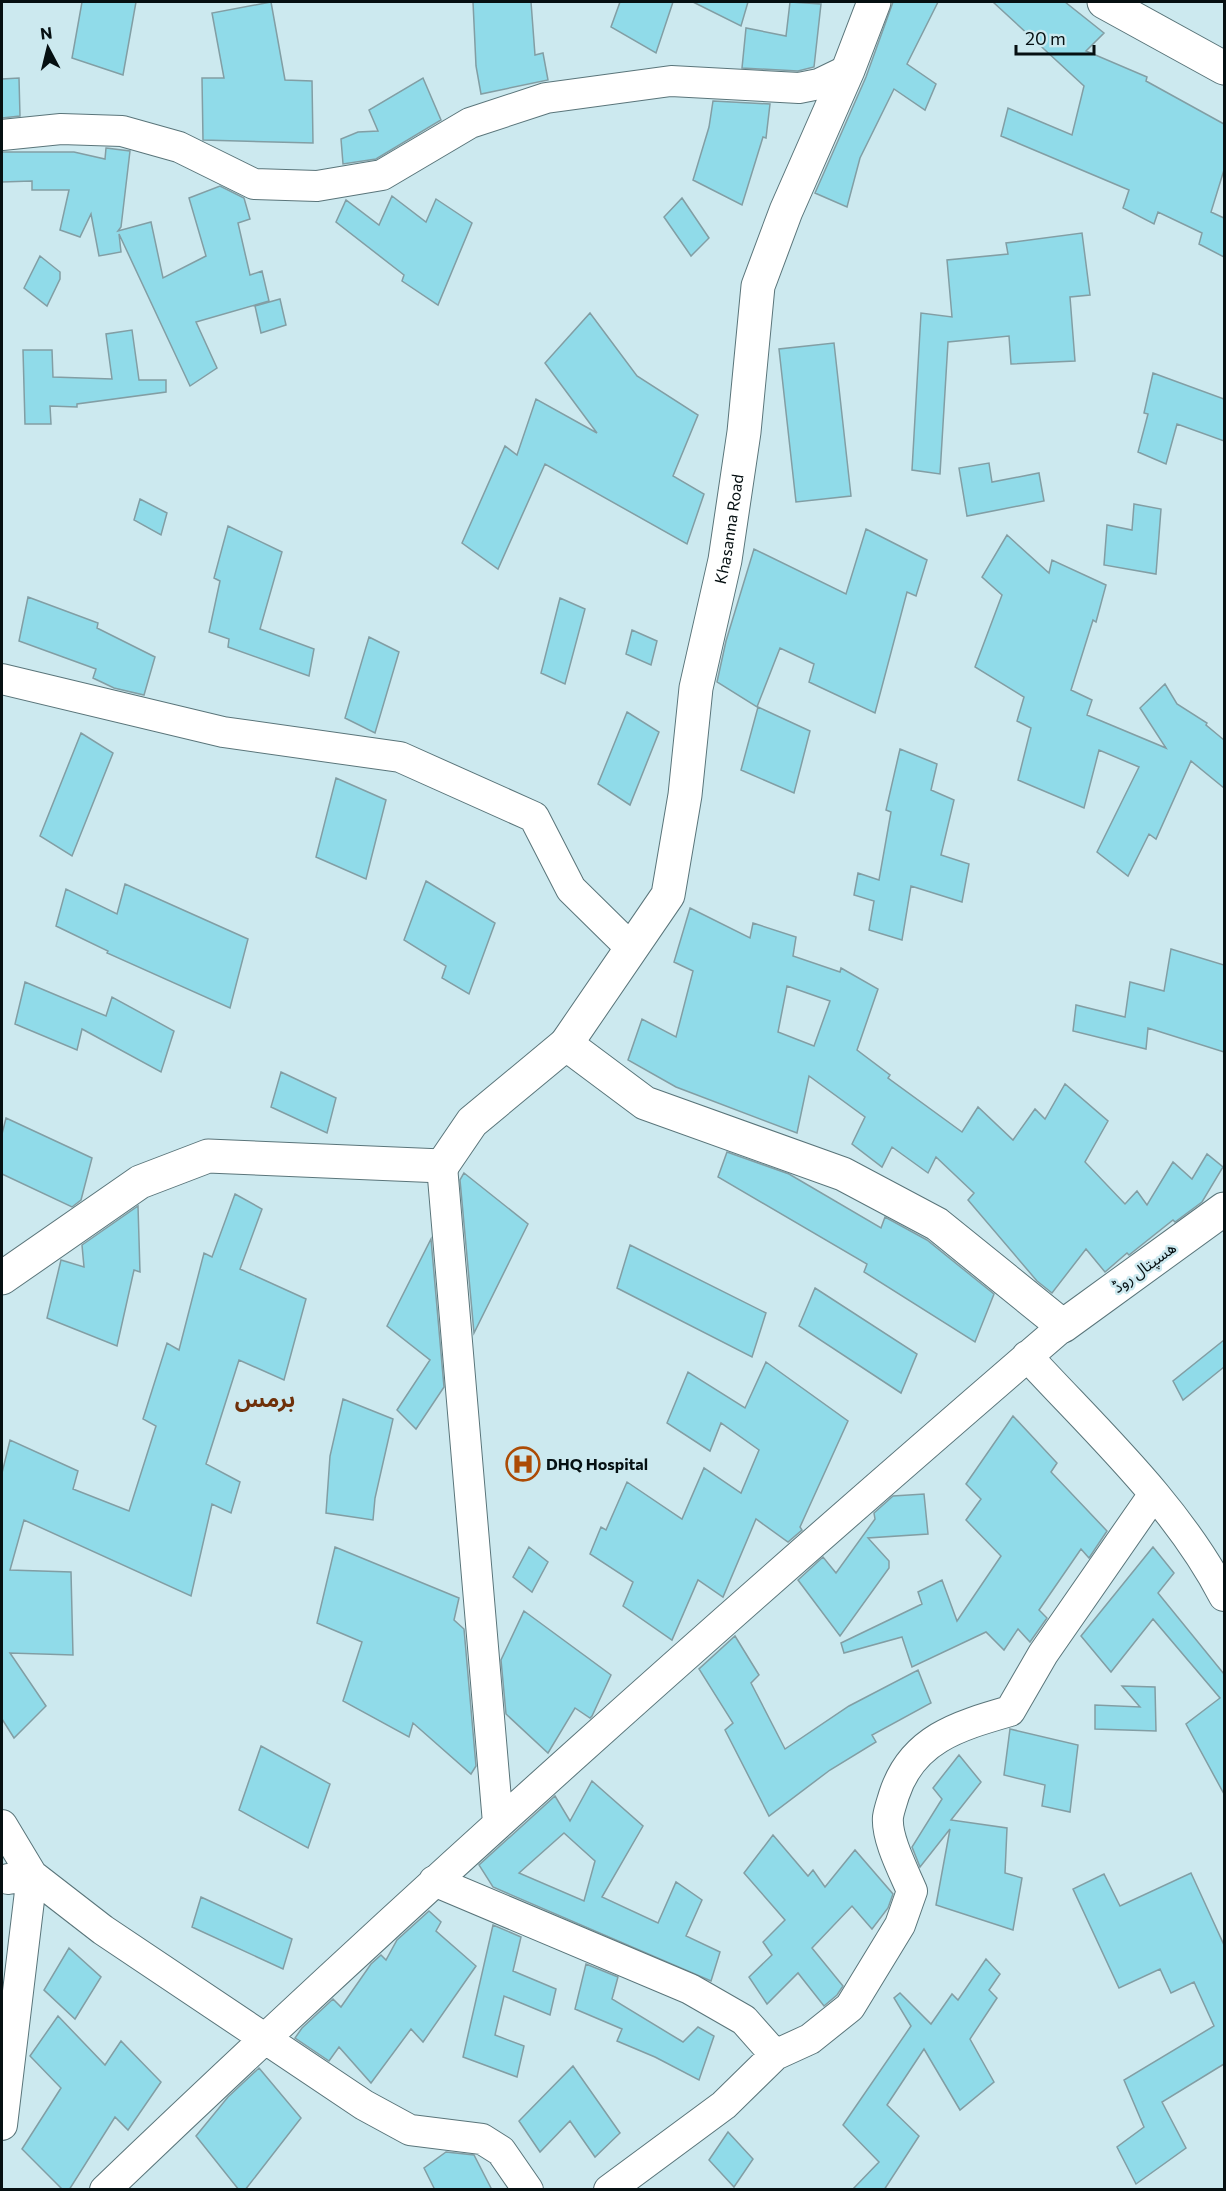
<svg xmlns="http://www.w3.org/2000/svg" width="1226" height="2191" font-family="Commissioner,'Noto Sans Arabic',sans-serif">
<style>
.building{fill:#90dbe9;stroke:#829ea4;stroke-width:1.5;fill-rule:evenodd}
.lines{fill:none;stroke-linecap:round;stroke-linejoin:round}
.minor-casing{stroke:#5a757a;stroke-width:32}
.tertiary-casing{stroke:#5a757a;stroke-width:35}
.secondary-casing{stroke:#5a757a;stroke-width:35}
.minor{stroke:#fff;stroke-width:30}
.tertiary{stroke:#fff;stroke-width:33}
.secondary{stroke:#fff;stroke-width:33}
.labels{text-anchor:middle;stroke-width:5;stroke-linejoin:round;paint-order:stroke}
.street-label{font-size:16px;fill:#061012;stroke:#cce9ef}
.poi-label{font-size:16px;font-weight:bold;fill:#061012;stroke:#cce9ef;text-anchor:start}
.district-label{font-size:22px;font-weight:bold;fill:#6e3009;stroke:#cce9ef}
</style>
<rect width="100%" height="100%" fill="#cce9ef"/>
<path class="building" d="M82,2H136L123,75L72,58Z
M271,2L285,80L312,81L313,143L203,140L202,78H224L212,13Z
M473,2H531L535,55L543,53L548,80L481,94L476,66Z
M620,2H673L656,53L611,27Z
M693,2H748L741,26Z
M790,2L821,4L814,67L798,71L742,68L746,28L786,36Z
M893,2H938L907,64L936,84L925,110L894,89L860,158L847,207L815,193L866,77Z
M993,2H1065L1104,33L1086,51L1147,77L1146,81L1224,124V170L1211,212L1224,218V257L1199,244L1202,233L1158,212L1154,224L1123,208L1129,190L1001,136L1008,108L1072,135L1084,86Z
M19,78L20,116L2,118V79Z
M423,78L441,120L376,159L343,164L341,139L358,132L378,131L369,110Z
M713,101L770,104L766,138L763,137L742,205L693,180L709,127Z
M106,148L130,151L121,227L118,231L151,222L163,278L206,256L189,198L220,186L244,198L250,219L238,223L250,275L262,271L269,301L196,322L217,368L190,386L119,234L121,252L99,256L91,214L80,237L60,230L69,190H32V181L2,182V152H74L105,159Z
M392,196L426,222L436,199L472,223L438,305L402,281L404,275L336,222L346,200L379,225Z
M682,198L709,238L691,256L664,217Z
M1082,233L1090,295L1070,297L1075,361L1011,364L1009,336L948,342L940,474L912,470L921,313L952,317L947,260L1008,254L1006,243Z
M40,256L60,272V279L47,306L24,288Z
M280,299L286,325L261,333L255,306Z
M590,313L637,376L698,415L673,476L704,494L687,544L545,464L498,569L462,543L505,446L517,455L536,399L597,433L545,363Z
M132,330L139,380H166V392L77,404V407L50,406L51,424H25L23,350H52L53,377L112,379L106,334Z
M834,343L851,496L796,502L779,349Z
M1153,373L1224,399V441L1177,424L1166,464L1138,452L1148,414L1144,413Z
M989,463L992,482L1039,473L1044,501L967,516L959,468Z
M140,499L167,513L161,535L134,520Z
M1134,504L1161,509L1156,574L1104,565L1107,525L1132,530Z
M228,526L282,552L260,629L314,649L309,676L228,647L229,639L209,632L220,581L214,578Z
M866,529L927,560L916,596L907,592L875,713L809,682L814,664L780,648L757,707L717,682L726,641L754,549L846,594Z
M1007,535L1049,573L1052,560L1106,585L1096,622L1093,620L1071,690L1092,700L1087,715L1166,748L1140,708L1165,684L1177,704L1207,723L1206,725L1224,740V788L1191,761L1156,839L1149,834L1128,876L1097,852L1139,767L1099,750L1084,808L1018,780L1031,728L1017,721L1024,697L975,667L1002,595L982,577Z
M28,597L98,623L97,628L155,657L144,695L114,688L93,678L96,669L19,641Z
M560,598L585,609L565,684L541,673Z
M632,630L657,641L651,665L626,654Z
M369,637L399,652L375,733L345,718Z
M758,707L810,731L794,793L741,770Z
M627,712L659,732L630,805L598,784Z
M81,733L113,753L72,856L40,836Z
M900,749L937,764L931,790L954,800L941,855L969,864L962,902L911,886L902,940L869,930L874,901L854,895L858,873L879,880L891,812L886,810Z
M336,778L386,800L366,879L316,857Z
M426,881L495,923L469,994L442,978L446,966L404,940Z
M125,884L248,939L230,1008L107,953L108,951L56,926L66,889L117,914Z
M690,908L750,938L753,923L796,937L793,956L840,972L841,968L878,989L857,1050L890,1075L888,1078L962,1132L978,1107L1013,1140L1035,1109L1045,1119L1065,1084L1108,1121L1085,1162L1125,1204L1137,1191L1147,1205L1173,1162L1192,1179L1207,1154L1223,1167L1202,1202L1175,1222L1173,1220L1129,1255L1127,1253L1105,1272L1086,1249L1052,1293L1037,1281L968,1200L974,1193L936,1157L928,1173L892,1147L882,1167L852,1144L865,1117L809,1076L797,1133L676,1087L628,1060L642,1019L676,1037L693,971L674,962ZM787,986L830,1001L814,1046L778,1032Z
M1171,949L1224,965V1052L1148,1028L1146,1049L1073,1031L1076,1005L1125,1017L1130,982L1164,991Z
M25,982L106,1016L112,997L174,1031L161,1072L82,1029L77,1050L15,1024Z
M281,1072L336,1098L327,1133L271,1107Z
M6,1118L92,1158L81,1200L72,1207L2,1174V1134Z
M727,1152L789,1174L881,1228L885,1217L927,1240L994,1294L975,1342L864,1272L867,1264L718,1177Z
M464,1173L528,1224L474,1333L460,1180Z
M235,1194L262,1209L240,1269L306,1299L284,1380L239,1360L206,1464L240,1482L231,1513L212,1504L191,1596L24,1520L10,1570L71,1572L73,1655L10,1653L46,1706L14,1738L2,1719V1473L10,1440L78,1471L73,1489L129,1511L156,1426L143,1419L167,1343L179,1350L204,1253L212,1257Z
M138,1206L140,1272L134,1270L117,1346L47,1318L61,1260L84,1267L82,1245Z
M431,1239L444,1387L416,1429L397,1410L430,1360L387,1326Z
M630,1245L766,1313L752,1357L617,1288Z
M815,1288L917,1354L901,1393L799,1326Z
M1224,1340V1367L1183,1400L1173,1381Z
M766,1362L848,1421L800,1527L802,1530L788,1542L756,1519L723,1597L698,1580L672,1640L623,1606L633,1582L590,1554L601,1527L606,1530L627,1482L682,1519L704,1468L741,1493L759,1450L721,1423L710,1451L667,1423L688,1372L745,1408Z
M343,1399L393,1419L375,1498L373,1520L326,1513L330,1456Z
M1013,1416L1057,1463L1051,1472L1107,1531L1089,1558L1081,1549L1039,1610L1047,1618L1030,1642L1018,1629L1004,1650L986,1632L912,1667L902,1637L844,1653L841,1643L922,1604L918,1592L942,1580L957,1621L1001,1556L966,1520L981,1499L966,1484Z
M924,1494L928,1534L868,1538L889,1561V1568L840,1636L798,1580L823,1557L836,1573L875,1519L874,1513L893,1496Z
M335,1547L459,1598L454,1620L464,1629L476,1766L471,1774L413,1723L409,1737L343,1701L362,1642L317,1623Z
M529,1547L548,1562L532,1592L513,1577Z
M1153,1547L1174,1573L1158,1593L1224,1674V1794L1186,1724L1220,1698L1153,1619L1111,1672L1081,1636Z
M524,1611L611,1675L592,1716L590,1718L575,1708L548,1753L506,1714L501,1660Z
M735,1636L759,1675L751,1683L785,1749L849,1706L918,1670L931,1703L872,1735L876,1742L830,1770L769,1816L725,1730L733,1723L699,1669Z
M1122,1686L1155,1687L1156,1731L1095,1729V1705L1140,1707Z
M1010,1729L1078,1745L1070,1812L1042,1806L1045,1785L1004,1775Z
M261,1746L330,1784L308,1848L239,1810Z
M959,1755L981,1782L951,1820L1007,1828L1005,1873L1022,1878L1013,1930L936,1905L950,1829L920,1867L912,1847L942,1799L933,1788Z
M592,1781L643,1826L602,1897L658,1923L676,1882L702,1900L686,1936L720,1952L711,1981L493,1887L479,1865L555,1796L570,1821ZM564,1833L595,1861L584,1901L519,1873Z
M773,1835L808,1876L813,1870L825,1887L855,1850L893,1894L888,1908L872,1929L852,1906L812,1948L843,1986L837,1995L824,2006L798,1973L767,2004L749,1977L772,1955L763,1942L785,1920L744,1873Z
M1191,1873L1224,1945V2064L1162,2102L1186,2148L1136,2184L1117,2147L1144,2127L1124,2080L1214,2026L1194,1982L1171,1993L1160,1969L1119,1988L1073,1889L1104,1874L1120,1906Z
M201,1897L292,1939L283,1969L192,1927Z
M429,1911L441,1922L436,1931L476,1966L423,2042L411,2029L371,2083L339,2047L329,2061L295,2038L302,2028L333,1999L341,2007L371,1964L381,1955L386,1960L397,1940Z
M493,1925L521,1937L513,1971L556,1989L550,2015L504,1996L495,2035L524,2046L517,2077L463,2057Z
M69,1948L101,1977L75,2019L44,1990Z
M986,1959L1000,1974L989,1990L997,1998L970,2039L994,2082L960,2110L924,2049L887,2105L919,2136L884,2190H852L879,2162L843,2125L911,2026L894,1998L900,1993L931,2024L952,1994L958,2000Z
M586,1964L618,1977L612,1999L683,2042L698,2027L714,2036L699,2080L655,2057L617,2041L622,2029L575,2009Z
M58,2016L105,2065L121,2041L161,2082L128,2130L115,2117L69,2190H63L22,2149L61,2088L30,2056Z
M573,2066L620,2133L595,2157L570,2121L540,2152L519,2121Z
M259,2068L301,2118L245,2190H239L196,2136L228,2097Z
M728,2132L753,2159L734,2187L709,2160Z
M446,2152L474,2155L492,2190H435L424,2168Z"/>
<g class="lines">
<g class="minor-casing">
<path id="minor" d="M2,135L61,129L122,131L179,147L254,184L317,186L382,175L470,123L546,98L671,81L799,88L819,84L848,70
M2,679L223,732L400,757L534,817L571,889L632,949
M442,1166L498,1823
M1027,1356C1096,1431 1177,1505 1224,1596
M2,1825L32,1875L103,1930L364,2105L410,2130L482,2139L501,2151L528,2190
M434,1881L690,1989L744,2020L775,2055
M2,2125L32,1875L8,1879
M105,2190C416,1892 737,1607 1063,1326
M609,2190L724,2105L775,2055L810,2039L850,2007L900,1925L912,1891C904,1872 886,1838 888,1817C889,1810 892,1802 894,1795C912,1739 958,1726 1010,1711L1043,1654L1154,1494"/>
</g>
<g class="tertiary-casing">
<g id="tertiary">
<path id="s1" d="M566,1044L668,895L685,795L696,688L725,560L744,432L758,286L786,211L848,70L874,2"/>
<path d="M2,1278L140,1182L208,1156L442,1166L472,1122L566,1044L645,1103L843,1174L937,1224L1063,1326L1224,1209"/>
</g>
</g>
<g class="secondary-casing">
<path id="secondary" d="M1104,2L1224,68"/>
</g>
<use href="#minor" class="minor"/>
<use href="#tertiary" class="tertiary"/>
<use href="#secondary" class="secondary"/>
</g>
<defs>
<g id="hospital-ring" transform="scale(1.725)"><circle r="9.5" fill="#cce9ef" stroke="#ac4b05" stroke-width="1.5"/><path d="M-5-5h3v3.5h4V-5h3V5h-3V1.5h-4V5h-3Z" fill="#ac4b05"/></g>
</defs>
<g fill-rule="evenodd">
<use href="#hospital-ring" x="523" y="1464"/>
</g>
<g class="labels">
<g class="street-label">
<text dy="6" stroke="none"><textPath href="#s1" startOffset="552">Khasanna Road</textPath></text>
<text transform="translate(1144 1267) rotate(-36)" y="6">ھسپتال روڈ</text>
</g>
<g class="poi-label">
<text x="546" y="1470">DHQ Hospital</text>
</g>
<g class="district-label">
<text x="265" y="1407">برمس</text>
</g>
</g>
<rect width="1226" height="2191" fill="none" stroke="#061012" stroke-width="6"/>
<g transform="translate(48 48) rotate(353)" stroke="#cce9ef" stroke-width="4.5" paint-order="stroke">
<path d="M0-4.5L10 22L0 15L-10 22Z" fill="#061012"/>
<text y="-9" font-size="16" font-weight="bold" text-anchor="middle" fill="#061012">N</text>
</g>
<path d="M1016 45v9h78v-9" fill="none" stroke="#061012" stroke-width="3"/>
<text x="1025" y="45" font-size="18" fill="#061012" stroke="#cce9ef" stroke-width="4.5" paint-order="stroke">20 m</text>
</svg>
